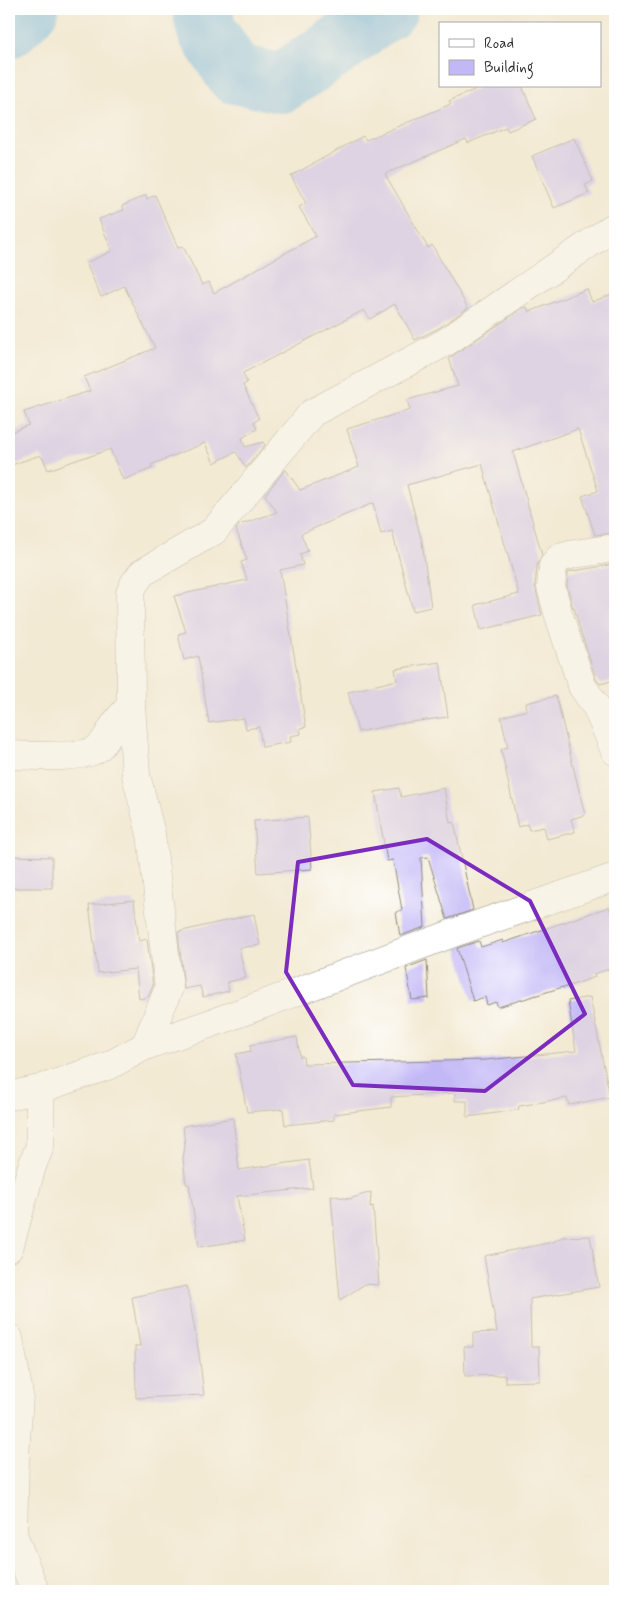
<svg xmlns="http://www.w3.org/2000/svg" width="624" height="1600" font-family="Mynerve,sans-serif">
<style>
.lines{fill:none;stroke-linecap:round;stroke-linejoin:round}
.river{stroke:#6db5e4;stroke-width:60}
.building{fill:#c3b8f6}
.minor-casing{stroke:#8f8a7f;stroke-width:29}
.minor{stroke:#fff;stroke-width:28}
.marked{fill:none;stroke:#7b2cbf;stroke-width:4;stroke-linejoin:round}
</style>
<rect width="100%" height="100%" fill="#fff"/>
<filter id="ink" filterUnits="userSpaceOnUse"><feTurbulence type="fractalNoise" baseFrequency=".02" numOctaves="2"/><feDisplacementMap in="SourceGraphic" scale="10" xChannelSelector="R" yChannelSelector="G"/><feConvolveMatrix kernelMatrix="1 2 1 2 8 2 1 2 1" color-interpolation-filters="sRGB"/></filter>
<filter id="wash" filterUnits="userSpaceOnUse"><feTurbulence type="fractalNoise" baseFrequency=".0096" numOctaves="4" result="noise"/><feDisplacementMap in="SourceGraphic" scale="20" xChannelSelector="R" yChannelSelector="G"/><feGaussianBlur stdDeviation="1.12" result="paint"/><feColorMatrix in="noise" values="0 0 0 0 0 0 0 0 0 0 0 0 0 0 0 0 0 1.4 0 .05"/><feComposite in="paint" operator="in"/></filter>
<g filter="url(#wash)">
<rect width="100%" height="100%" fill="#f3ead3"/>
<g class="lines">
<path class="river" d="M202,9L207,31L235,74L281,83L332,50L388,9
M9,28L29,9"/>
</g>
<g id="blocks">
<path class="building" d="M483,86H522L536,119L508,131L506,127L468,143L466,139L385,174L428,248L432,245L468,308L439,328L415,340L395,304L370,319L364,310L243,373L247,383L243,385L259,419L254,422L257,429L242,438L245,447L263,442L265,445L246,468L236,452L214,463L205,443L151,465L153,468L123,480L110,449L88,457V456L48,470L43,458H42L40,455L9,466V433L29,425L24,412L90,391L84,377L155,348L124,286L101,297L86,263L112,251L99,219L124,210L122,206L146,195L147,199L155,195L178,248L183,246L202,285L209,282L214,293L316,236L299,207L306,203L291,176L363,136L366,140L451,104L449,101Z
M574,138L593,181L585,185L589,193L554,208L532,156Z
M587,289L592,302L615,293V533L595,535L582,496L598,491L578,429L513,452L542,555L537,565L535,586L542,615L481,630L475,605L519,594L482,464L407,485L422,542L431,607L413,611L392,531L381,534L373,503L301,534L308,551L300,554L303,565L280,570L306,727L300,728L301,734L290,736L291,742L262,747L259,727L246,729L244,718L209,723L198,656L184,660L178,634L186,632L174,596L247,580L241,562L247,560L236,529L239,525L277,512L265,495L284,471L286,470L300,490L359,467L347,429L410,410L407,400L458,386L449,358L523,308L527,307L529,312Z
M615,564V680L600,684L596,679L580,629L574,607L573,608L567,586L568,572Z
M440,662L448,717L397,724L358,732L348,692L397,680L395,669Z
M556,696L585,815L571,819L575,832L547,839L544,827L529,830L527,824L518,827L501,749L508,747L501,717L527,710L526,703Z
M399,788L401,797L444,788L450,823L454,822L473,910L447,919L428,857L421,858L425,927L400,936L396,912L402,910L393,860L387,861L375,792Z
M308,817L312,869L258,873L254,821Z
M9,856L52,857V888H9Z
M134,900L139,941L147,939L153,986L148,997L139,999L136,969L98,973L89,905Z
M609,907L615,924V967L594,974L595,977L563,988V987L498,1007L496,1002L487,1005L485,997L473,1001L457,948L479,941L481,947L503,940V943Z
M254,914L260,945L239,948L246,978L227,982L229,991L203,997L200,986L184,989L178,932Z
M427,960L429,998L412,1000L406,968Z
M590,997L610,1097L569,1105L567,1098L519,1106L518,1110L467,1117V1101H455V1093L391,1097V1107L334,1114V1120L285,1125L283,1109L247,1112L236,1054L251,1051L250,1045L297,1037L300,1057L303,1056L304,1064L486,1060L576,1051L568,1001Z
M233,1118L239,1170L309,1160L313,1188L237,1196L245,1240L199,1247L189,1184H186L183,1159L185,1146L183,1126Z
M371,1192L370,1207L373,1206L379,1285L365,1284L340,1300L331,1195L349,1199Z
M590,1236L599,1287L530,1299L531,1347H539L540,1381L505,1382V1375L465,1376L464,1347H473V1333L497,1332L484,1256L553,1242L562,1237Z
M187,1286L199,1354L204,1395L136,1398L135,1346H140L132,1297Z"/>
</g>
</g>
<g filter="url(#ink)">
<use href="#blocks" fill-opacity="0" stroke="#8f8a7f" stroke-width="1"/>
<g class="lines">
<g class="minor-casing">
<path id="minor" d="M615,548L574,554L559,558L553,566L551,587L559,616L582,686L597,708L615,751
M131,705L136,775L151,834L169,988L145,1046
M9,755C28,755 83,760 98,748C108,740 110,729 118,720C122,715 127,710 131,705L130,593L134,584L142,573L214,531L312,413L446,342L615,226
M9,1096L40,1089L110,1065L145,1046L229,1017L459,931L615,877
M9,1248L32,1166L40,1146V1089
M9,1338L19,1395L15,1456L13,1534L35,1591"/>
</g>
<use href="#minor" class="minor"/>
</g>
</g>
<path d="M0 0H624V1600H0ZM427,839L530,901L585,1014L485,1091L353,1085L286,972L298,862Z" fill="#f3ead3" fill-opacity=".55" fill-rule="evenodd"/>
<path class="marked" d="M427,839L530,901L585,1014L485,1091L353,1085L286,972L298,862Z"/>
<rect width="624" height="1600" fill="none" stroke="#fff" stroke-width="30"/>
<rect x="439" y="22" width="162" height="65" fill="#ffffff" stroke="#aaaaaa"/>
<rect x="449" y="39" width="25" height="8" fill="#ffffff" stroke="#aaaaaa"/>
<text x="484" y="48" font-size="15" fill="#2b2b2b">Road</text>
<rect x="449" y="60" width="25" height="15" fill="#c3b8f6" stroke="#aaaaaa"/>
<text x="484" y="72" font-size="15" fill="#2b2b2b">Building</text>
</svg>
